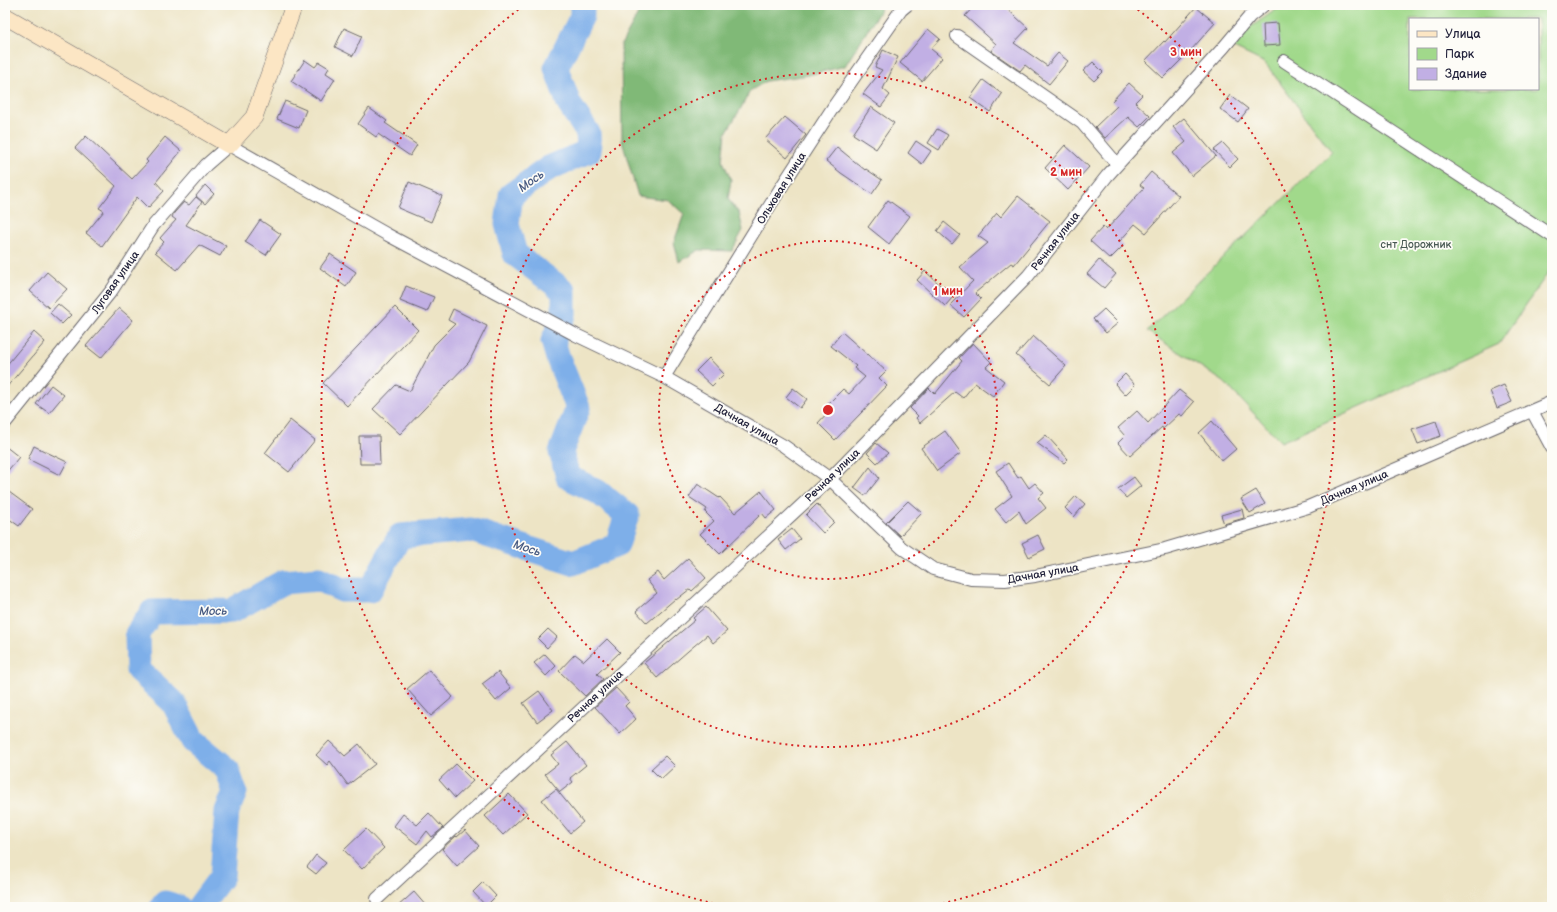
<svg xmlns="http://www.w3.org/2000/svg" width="1557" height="912" font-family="'Balsamiq Sans',sans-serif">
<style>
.green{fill:#a1d98b;stroke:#627e63;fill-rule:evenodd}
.forest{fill:#80b977;stroke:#516e59}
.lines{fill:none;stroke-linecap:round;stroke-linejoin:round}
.river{stroke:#7eafe9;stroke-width:25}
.building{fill:#c1afe4}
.street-casing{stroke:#69666b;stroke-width:14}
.secondary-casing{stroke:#69666b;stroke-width:18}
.street{stroke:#fff;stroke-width:12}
.secondary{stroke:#fce6c4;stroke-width:17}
.ring{fill:none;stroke:#d62828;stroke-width:2;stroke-dasharray:2 4}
.labels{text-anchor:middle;stroke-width:3.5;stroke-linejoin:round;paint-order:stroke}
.street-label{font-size:11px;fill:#22223b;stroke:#fdfcf7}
.park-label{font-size:11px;fill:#485953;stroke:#fdfcf7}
.water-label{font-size:12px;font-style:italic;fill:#475a81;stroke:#fdfcf7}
.centre{fill:#d62828;stroke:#fdfcf7;stroke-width:2}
.ring-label{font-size:12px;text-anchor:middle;font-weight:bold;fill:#d62828;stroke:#fdfcf7;stroke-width:3.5;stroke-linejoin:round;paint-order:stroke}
</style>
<rect width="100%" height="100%" fill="#fdfcf7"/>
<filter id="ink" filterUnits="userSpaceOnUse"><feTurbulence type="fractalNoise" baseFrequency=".025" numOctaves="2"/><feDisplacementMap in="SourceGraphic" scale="8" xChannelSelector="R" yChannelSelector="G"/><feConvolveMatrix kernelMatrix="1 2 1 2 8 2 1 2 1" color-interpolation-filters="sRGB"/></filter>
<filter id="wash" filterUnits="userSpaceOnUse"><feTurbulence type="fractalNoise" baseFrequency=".012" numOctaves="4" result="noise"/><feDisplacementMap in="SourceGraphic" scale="16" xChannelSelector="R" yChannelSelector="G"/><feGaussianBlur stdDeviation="0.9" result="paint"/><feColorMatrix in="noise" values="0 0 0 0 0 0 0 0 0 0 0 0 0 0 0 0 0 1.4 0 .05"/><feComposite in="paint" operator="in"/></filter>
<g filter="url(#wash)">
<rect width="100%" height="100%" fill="#ede4c5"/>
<path class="green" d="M1283,5H1552V267L1499,344L1281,442L1224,382L1147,331L1332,152L1265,63L1234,48L1249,28ZM1410,19H1538V89H1410Z"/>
<path class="forest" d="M643,5H882L879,12L845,66L809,75L766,81L750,91L741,108L726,133L723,161L731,180L728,199L739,213L743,230L732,251L699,250L679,262L674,242L684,214L668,200L638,196L622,141L621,45Z"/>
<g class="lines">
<path class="river" d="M162,907L165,903L178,907
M199,907L222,876L227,811L235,792L227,769L193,741L173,702L138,670L137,634L152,612L232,611L283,582L319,579L342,590H370L400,536L471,530L573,563L617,545L627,515L598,492L568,477L561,452L578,408L558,358L553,341L564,315V291L515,254L507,224L511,195L549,168L589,151L588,133L569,104L556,68L582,16V5"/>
</g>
<g id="blocks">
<path class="building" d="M975,5H1003L1028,28L1014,43L1047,66L1058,53L1068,61L1049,84L1025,65L1020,71L991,51L996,44L965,16Z
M1196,7L1215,23L1192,49L1163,78L1145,61L1164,41L1165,42Z
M1278,23L1280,45L1264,46L1263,24Z
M344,28L362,36L353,56L335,47Z
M928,29L940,39L931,49L942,58L922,81L900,63Z
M883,50L898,57L883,89L890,95L881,107L863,94L882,70L875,67Z
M305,60L315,67L319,62L329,68L326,73L335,79L321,101L291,81Z
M1093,62L1103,72L1094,81L1083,71Z
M983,80L1002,94L990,112L970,98Z
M1129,83L1142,95L1135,102L1150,116L1139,127L1128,117L1105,138L1095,127L1117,106L1112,101Z
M1230,95L1248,109L1238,122L1220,109Z
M285,101L306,110L299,128L277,119Z
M871,107L894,123L876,149L853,134Z
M369,108L387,121L385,123L417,145L410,156L378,134L376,137L358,124Z
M785,117L806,135L787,158L765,139Z
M1184,118L1216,156L1192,176L1173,153L1186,142L1173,127Z
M937,129L948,135L939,150L928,143Z
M86,136L132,179L148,162L146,160L165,137L181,151L156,182L164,191L148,208L137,197L102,246L86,233L104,211L99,208L116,186L75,148Z
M916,141L931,151L922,164L908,153Z
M1223,143L1238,159L1230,167L1214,150Z
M1065,145L1089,167L1068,190L1045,168Z
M837,147L865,170L866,169L882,180L872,194L841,173L826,161Z
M1151,172L1179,196L1146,233L1135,224L1119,242L1123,246L1110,259L1090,241L1103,227L1106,230L1118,217L1144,188L1140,185Z
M409,182L442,196L431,222L398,208Z
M205,185L214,194L205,204L196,196Z
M1018,196L1050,221L1014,265L1011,263L975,293L981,299L964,317L950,305L973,281L960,267L988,243L978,236L997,213L1001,217Z
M196,197L202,202L186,225L226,246L220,256L199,245L177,270L155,252L164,242L160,238L176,220L172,217L174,213L184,202L189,205Z
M888,200L910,216L889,244L868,227Z
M260,220L281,234L266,255L245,242Z
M944,222L960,235L952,244L937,231Z
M330,254L356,272L346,287L320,268Z
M1099,260L1116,274L1104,288L1087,274Z
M925,271L953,297L945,306L917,280Z
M47,272L67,289L49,308L30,291Z
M406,286L434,297L427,312L400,301Z
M58,304L71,315L62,324L50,313Z
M395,307L418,330L347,406L323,383Z
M119,308L133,320L101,358L86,346Z
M453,309L487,326L469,362L400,434L373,409L396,385L410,391L434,345L455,324L448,320Z
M1104,309L1118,323L1106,333L1093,319Z
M34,332L45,342L5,389V367Z
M842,332L886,371L879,378L887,386L835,440L818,423L830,410L826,406L843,389L849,394L865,377L854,368L856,366L831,346Z
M1033,336L1066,366L1050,384L1016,355Z
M973,343L991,362L986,367L1004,381L993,396L975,383L963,398L955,392L920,423L916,418L918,416L910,408L929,388L935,394L962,361L959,358Z
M709,358L724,374L712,386L696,371Z
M1125,374L1135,385L1125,395L1115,384Z
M51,385L64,395L49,413L36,404Z
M1504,385L1512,402L1497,408L1490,391Z
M793,388L807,399L800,408L786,397Z
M1179,390L1194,402L1182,416L1179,414L1163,429L1162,427L1130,456L1118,443L1125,436L1118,428L1137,411L1148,423Z
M290,420L315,440L289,472L265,453Z
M1212,421L1236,449L1222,461L1199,433Z
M1436,421L1441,436L1418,444L1412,429Z
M945,431L961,453L937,471L921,448Z
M1046,435L1068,459L1064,463L1037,443Z
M359,436H379L380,464H360Z
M876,443L888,453L877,463L867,453Z
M5,446L19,457L5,474Z
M34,446L67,462L60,475L28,459Z
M1008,463L1018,478L1021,476L1029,488L1035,483L1044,493L1038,498L1046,508L1026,524L1019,511L1006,522L995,509L1012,496L996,471Z
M870,467L879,478L865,496L854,488Z
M1134,477L1141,486L1126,498L1118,489Z
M698,484L719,498L720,497L735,513L761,491L776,510L766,518L762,513L720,554L700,534L714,521L705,512L707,509L689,497Z
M5,489L32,509L19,526L5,516Z
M1256,490L1265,504L1250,513L1241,499Z
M1076,496L1085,504L1074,517L1065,508Z
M908,501L922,513L900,536L886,523Z
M817,504L834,522L823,533L806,515Z
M1242,509L1244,518L1224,524L1221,515Z
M792,529L800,539L786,550L778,540Z
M1038,535L1045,549L1029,557L1022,543Z
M688,558L706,578L692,591L690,589L676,600L675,599L647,623L636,611L657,593L647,580L658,572L664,580Z
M706,607L727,631L713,643L707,635L688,651L657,678L644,663L695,620L693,618Z
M548,629L557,637L547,648L538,639Z
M607,639L620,652L597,674L603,679L585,696L559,671L575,654L584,661Z
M545,654L556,666L546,676L534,663Z
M429,670L453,697L431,716L407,689Z
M498,672L511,688L496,701L482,684Z
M616,688L629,702L625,706L636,719L620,734L595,707Z
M539,691L553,710L537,722L523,703Z
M329,741L345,756L359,744L375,764L348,785L330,761L327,765L316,755Z
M567,742L586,765L570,778L573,782L560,792L545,774L558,764L551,755Z
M665,756L675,766L661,779L651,769Z
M456,764L473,781L455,798L439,780Z
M556,789L583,822L570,833L542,800Z
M509,794L527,813L503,835L485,816Z
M429,813L443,828L432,837L427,831L417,844L394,826L403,814L417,825Z
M366,829L384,848L362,869L344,850Z
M465,830L479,846L457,866L442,849L456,836L457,837Z
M316,855L326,863L316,874L307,867Z
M483,882L496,896L486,906L473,892Z
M414,892L427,907H397Z"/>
</g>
</g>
<g filter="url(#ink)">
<use href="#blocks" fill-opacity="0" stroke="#69666b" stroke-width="1"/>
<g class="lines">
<g class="street-casing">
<path id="street" d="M957,36L1082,123L1117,164
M1284,61L1552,236
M664,377L782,186L834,106L901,10L907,5
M1532,411L1552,448
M5,423L112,290L153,226L206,165L229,145L388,235L576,335L664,377L784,446L830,479L902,548L933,569L971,579L1005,580L1035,576L1165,549L1308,507L1552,402
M377,899L830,479L1028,276L1107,176L1224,47L1250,16L1264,5"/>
</g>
<g class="secondary-casing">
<path id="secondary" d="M5,16L229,145L254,117L294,5"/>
</g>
<use href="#street" class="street"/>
<use href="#secondary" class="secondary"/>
</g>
</g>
<g class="ring">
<circle cx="828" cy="410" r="169"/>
<circle cx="828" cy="410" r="337"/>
<path d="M731 907A506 506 0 0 1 523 6M1133 6A506 506 0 0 1 925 907"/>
</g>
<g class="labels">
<g class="street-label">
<text transform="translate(781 188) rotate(-58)" y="4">Ольховая улица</text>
<text transform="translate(1055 241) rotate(-52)" y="4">Речная улица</text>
<text transform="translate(115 282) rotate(-55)" y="4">Луговая улица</text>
<text transform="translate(747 424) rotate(30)" y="4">Дачная улица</text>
<text transform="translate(832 475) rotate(-44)" y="4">Речная улица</text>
<text transform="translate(1354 487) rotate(-23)" y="4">Дачная улица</text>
<text transform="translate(1043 573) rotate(-10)" y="4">Дачная улица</text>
<text transform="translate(595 696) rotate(-43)" y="4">Речная улица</text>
</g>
<g class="park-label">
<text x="1416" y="248">снт Дорожник</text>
</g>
<g class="water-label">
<text transform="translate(531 181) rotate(-36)" y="4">Мось</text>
<text transform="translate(527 548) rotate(18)" y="4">Мось</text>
<text transform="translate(213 611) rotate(-1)" y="4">Мось</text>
</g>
</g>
<circle cx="828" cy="410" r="6" class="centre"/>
<g class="ring-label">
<text x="1186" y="56">3 мин</text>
<text x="1066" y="176">2 мин</text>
<text x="948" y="295">1 мин</text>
</g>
<rect width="1557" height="912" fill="none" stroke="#fdfcf7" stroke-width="20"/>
<rect x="1409" y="18" width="130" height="72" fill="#fdfcf7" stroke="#a5a5ac"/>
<rect x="1417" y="31" width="20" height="6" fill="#fce6c4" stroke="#a5a5ac"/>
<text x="1445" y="38" font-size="12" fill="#22223b">Улица</text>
<rect x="1417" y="48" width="20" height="12" fill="#a1d98b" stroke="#a5a5ac"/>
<text x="1445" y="58" font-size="12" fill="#22223b">Парк</text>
<rect x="1417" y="68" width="20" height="12" fill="#c1afe4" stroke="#a5a5ac"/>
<text x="1445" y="78" font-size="12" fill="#22223b">Здание</text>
</svg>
